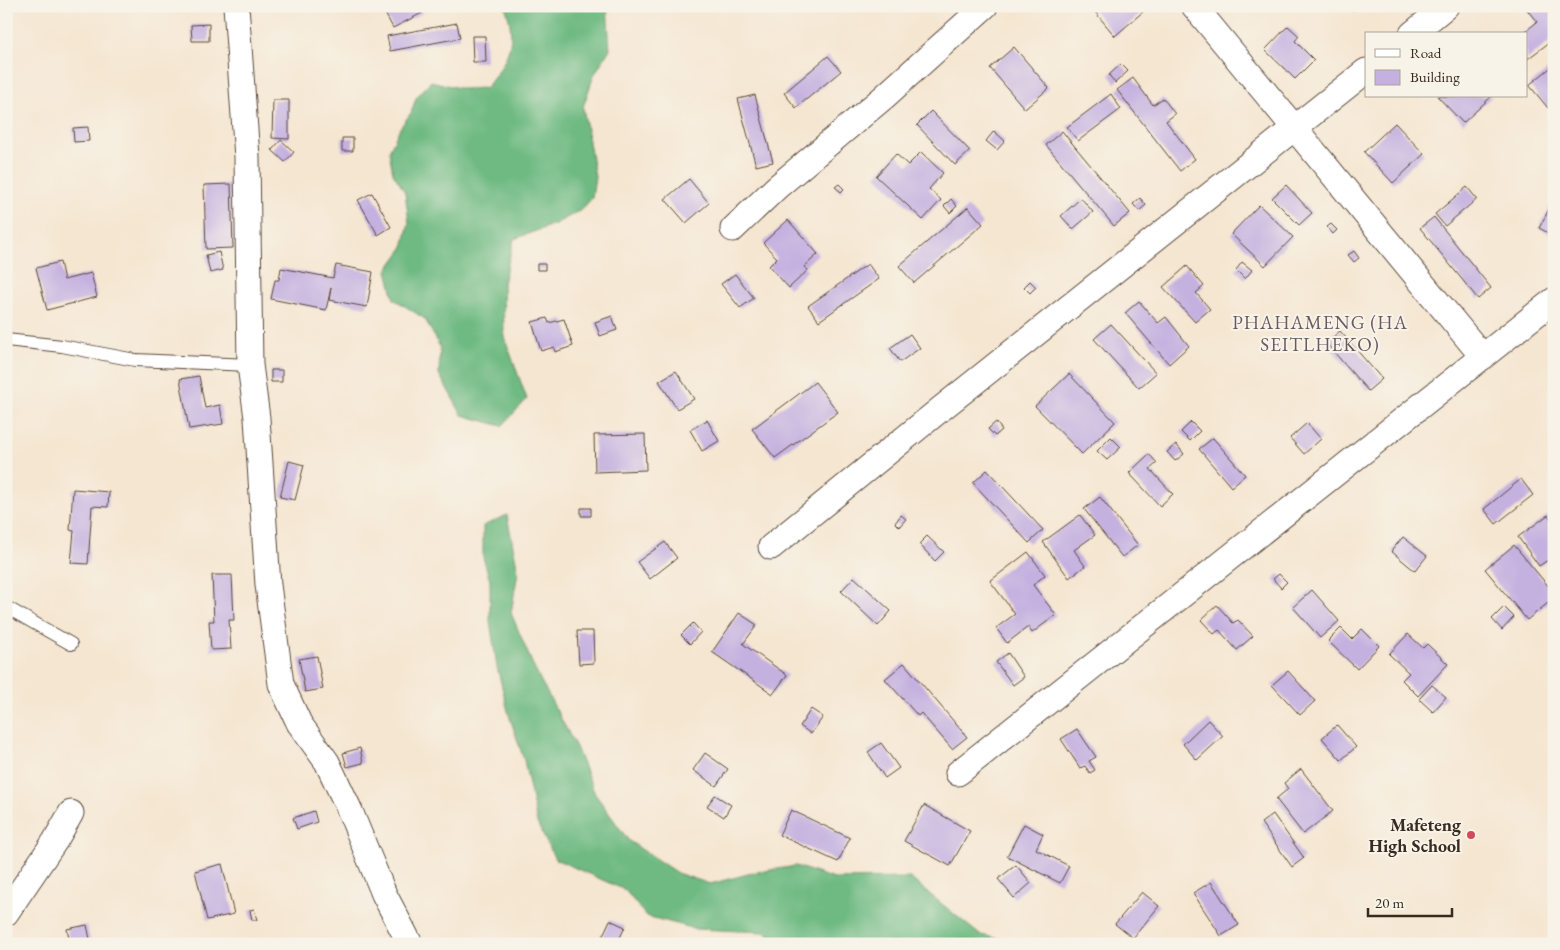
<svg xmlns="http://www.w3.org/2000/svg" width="1560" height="950" font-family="'EB Garamond',serif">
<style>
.forest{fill:#6eba82;stroke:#547250}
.building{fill:#c5b1e0}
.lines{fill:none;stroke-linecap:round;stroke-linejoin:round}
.lane-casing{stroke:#574639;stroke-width:14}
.street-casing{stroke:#574639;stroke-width:27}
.lane{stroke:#fff;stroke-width:12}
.street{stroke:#fff;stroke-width:25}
.poi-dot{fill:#d1495b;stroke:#f7f3e8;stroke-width:2}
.labels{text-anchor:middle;stroke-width:4;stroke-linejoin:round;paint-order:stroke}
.poi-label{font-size:18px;font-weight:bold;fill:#3b2a1e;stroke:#f7f3e8;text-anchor:end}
.neighbourhood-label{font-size:19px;letter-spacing:1px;fill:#6b5962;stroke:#f7f3e8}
</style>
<rect width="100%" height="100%" fill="#f7f3e8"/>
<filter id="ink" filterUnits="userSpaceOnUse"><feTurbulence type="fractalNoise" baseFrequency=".02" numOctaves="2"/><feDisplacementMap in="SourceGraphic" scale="10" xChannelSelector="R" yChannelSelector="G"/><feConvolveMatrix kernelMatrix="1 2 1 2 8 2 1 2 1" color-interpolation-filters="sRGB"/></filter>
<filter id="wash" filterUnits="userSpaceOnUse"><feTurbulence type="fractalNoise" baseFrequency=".0096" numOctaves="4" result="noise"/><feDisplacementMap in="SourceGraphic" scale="20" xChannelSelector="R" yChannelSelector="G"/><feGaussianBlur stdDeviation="1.12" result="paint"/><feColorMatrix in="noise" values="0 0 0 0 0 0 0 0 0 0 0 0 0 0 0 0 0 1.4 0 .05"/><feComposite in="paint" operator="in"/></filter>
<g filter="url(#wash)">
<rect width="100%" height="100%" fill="#f5e6d1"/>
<path class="forest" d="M505,6H607L610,49L594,75L583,107L595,177L592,198L581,210L555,224L514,239L503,283L504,336L527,399L502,426L462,415L439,374L440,347L425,319L394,299L387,270L403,248L409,222L405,192L393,173L389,151L400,128L411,113L416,98L431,81L463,89L486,88C508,60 518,42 505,6Z
M507,515L518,572L511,613L535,670L576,747L595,794L629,841L677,873L710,884L752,873L796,866L834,879L910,878L980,935L1029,944H786L764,932L696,929L646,916L625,890L555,859L537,823L524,760L509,715L497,667L490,621V581L483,557V526Z"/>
<g id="blocks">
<path class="building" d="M381,6H419L422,13L393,28Z
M1090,6H1142L1145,10L1115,36Z
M1348,6H1358L1352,11Z
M1524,6H1546L1554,16V39L1526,60V34H1522L1537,22Z
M457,23L460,38L390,51L387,36Z
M209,24V41H192L191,25Z
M1288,26L1299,36L1295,41L1314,60L1295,79L1265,50Z
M472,36H485L486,62H473Z
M1014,47L1049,88L1025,109L990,68Z
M828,56L841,71L796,108L784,93Z
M1121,64L1128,71L1115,83L1109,75Z
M1554,65V103L1548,108L1529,85Z
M1133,78L1153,105L1163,98L1175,114L1166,121L1195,159L1180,171L1117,90Z
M1111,94L1121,109L1078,141L1067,127Z
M755,95L773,162L756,166L738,99Z
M1437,96H1492L1463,123Z
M273,100H289V139L272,138Z
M931,111L970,151L955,165L917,125Z
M1395,123L1424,154L1393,183L1364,152Z
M88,127L89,141L74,142L73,128Z
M994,131L1005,141L997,150L986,141Z
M1062,131L1130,213L1114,226L1046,145Z
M342,138H353V151H342Z
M281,140L294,152L285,162L272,150Z
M921,152L943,173L929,189L941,200L923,220L876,176L896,154L908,165Z
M689,179L709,203L686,223L665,199Z
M231,184L233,248L206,249L204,185Z
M839,184L844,189L841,192L835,187Z
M1286,185L1312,213L1299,225L1272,198Z
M1467,187L1477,199L1445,226L1435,214Z
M372,193L391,227L378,235L358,200Z
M1081,198L1093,212L1073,229L1061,216Z
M1140,198L1146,205L1139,211L1133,204Z
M951,199L957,206L950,213L944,206Z
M1554,200V236L1539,228Z
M1259,205L1293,237L1265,266L1231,234Z
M968,207L983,224L914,283L899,266Z
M1434,217L1491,288L1478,299L1420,228Z
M788,220L818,254L804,267L808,270L789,288L769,266L777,258L763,243Z
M1331,224L1337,230L1333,234L1327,227Z
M1354,251L1359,258L1354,262L1348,255Z
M219,252L223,270L210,273L206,255Z
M60,262L64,280L91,273L97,297L47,310L36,268Z
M1242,262L1252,270L1245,279L1236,270Z
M537,264H545V270H537Z
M868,264L879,279L819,321L808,306Z
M336,265L373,272L367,307L329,300L331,288L326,310L271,299L275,280H279L281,268L333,278Z
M1187,266L1204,286L1196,293L1210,309L1195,322L1163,287Z
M735,274L754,298L740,308L721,284Z
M1030,281L1036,287L1030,293L1024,287Z
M1139,301L1158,323L1166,317L1189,346L1169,364L1125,313Z
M612,316L617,330L600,336L595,322Z
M547,318L549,323L564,319L573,346L555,352L554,347L541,351L532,322Z
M1111,324L1156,373L1139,388L1094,339Z
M1340,331L1382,379L1368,391L1326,343Z
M910,334L920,348L900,362L890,348Z
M271,370H282V382H271Z
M676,371L694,399L677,409L659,381Z
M1069,374L1115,422L1082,454L1035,406Z
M199,376L205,408L220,405L223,424L189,429L180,379Z
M815,382L838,412L775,458L752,429Z
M707,420L719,441L702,451L690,430Z
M996,422L1002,430L995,436L988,429Z
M1191,422L1200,431L1190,441L1181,432Z
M1307,423L1321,439L1304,454L1290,438Z
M645,434L646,470L595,472L594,435Z
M1111,437L1121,447L1107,460L1097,451Z
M1213,438L1245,475L1231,487L1199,449Z
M1176,444L1184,454L1175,461L1167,452Z
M1149,454L1157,463L1150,469L1173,494L1160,506L1129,473Z
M289,461L304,465L295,500L280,497Z
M987,470L1043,530L1029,543L973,483Z
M1521,479L1533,495L1496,524L1484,509Z
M73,489L109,492L108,507L92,506L88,564L71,563L74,531L70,530Z
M1100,497L1138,545L1122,557L1084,509Z
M581,508H591V516H581Z
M901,515L906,519L899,527L895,523Z
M1080,515L1095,535L1074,550L1085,566L1069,578L1043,542Z
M1548,515L1554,523V556L1539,566L1518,537Z
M927,536L944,552L935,561L919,544Z
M1403,537L1427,556L1415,571L1391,551Z
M665,542L677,558L650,579L637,562Z
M1514,545L1554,593V598L1527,620L1485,569Z
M1028,552L1045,575L1033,585L1056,615L1032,633L1028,627L1007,643L996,628L1015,614L990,581Z
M1279,574L1287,582L1281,588L1273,579Z
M212,575H232L234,620H229L231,649L211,650L209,621H214Z
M854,577L891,611L878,626L841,591Z
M1312,590L1339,621L1320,638L1293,607Z
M1217,605L1233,623L1238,620L1253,636L1237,650L1219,630L1214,634L1201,620Z
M1504,607L1514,617L1502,630L1492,619Z
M739,613L757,625L743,644L787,675L773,694L712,652Z
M693,623L701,632L690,644L681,635Z
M1341,628L1352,639L1362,629L1379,646L1357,669L1328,641Z
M577,631H593L594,663L579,664Z
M1408,634L1423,648L1427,644L1448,664L1418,696L1402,680L1409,673L1389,654Z
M1008,653L1024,677L1013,685L996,662Z
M317,656L323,689L305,692L299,659Z
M904,663L967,737L952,749L921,713L918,716L885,679Z
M1288,671L1315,701L1300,715L1272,685Z
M1432,685L1446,697L1433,712L1419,699Z
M811,709L823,717L811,734L800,726Z
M1208,720L1223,736L1197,760L1183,744Z
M1337,725L1356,747L1341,760L1322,738Z
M1077,729L1096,757L1089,761L1095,770L1090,773L1085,766L1080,768L1061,739Z
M881,743L899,768L885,778L868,752Z
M360,748L363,763L347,767L343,753Z
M705,753L728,769L716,786L693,770Z
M1301,769L1333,811L1303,834L1276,799L1288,789L1284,783Z
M715,795L731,805L724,817L707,806Z
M924,805L970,831L950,866L904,841Z
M791,810L850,838L838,862L779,835Z
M314,811L317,822L297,829L293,818Z
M1273,814L1304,858L1292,867L1261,823Z
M1024,824L1043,834L1036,849L1069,866L1060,883L1007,856Z
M222,864L234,914L207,920L195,871Z
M1016,865L1031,883L1014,898L998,879Z
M1211,882L1239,925L1221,936L1193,893Z
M1142,892L1159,906L1133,938L1115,924Z
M254,909L257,920H252L250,910Z
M610,920L625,927L617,944H599Z
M87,925L91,944H70L67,929Z"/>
</g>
</g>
<g filter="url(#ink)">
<use href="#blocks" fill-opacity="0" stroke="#574639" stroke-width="1"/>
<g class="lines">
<g class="lane-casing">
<path id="lane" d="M6,340L62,346L135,360L250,365
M6,607L71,644"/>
</g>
<g class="street-casing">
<path id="street" d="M236,6L247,157L250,365L257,418L268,585L281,684L299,723L327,762L350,811L384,894L410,944
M1194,6L1483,357
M1412,34L1446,6
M733,229L777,187L884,97L985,6
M771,547L942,408L1366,71
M958,773L1554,300
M6,913L55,841L71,813"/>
</g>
<use href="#lane" class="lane"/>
<use href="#street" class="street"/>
</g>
</g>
<circle class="poi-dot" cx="1471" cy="835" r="5"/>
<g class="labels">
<g class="poi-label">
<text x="1461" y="831">Mafeteng<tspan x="1461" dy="21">High School</tspan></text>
</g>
<g class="neighbourhood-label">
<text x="1320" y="329">PHAHAMENG (HA<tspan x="1320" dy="22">SEITLHEKO)</tspan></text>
</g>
</g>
<rect width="1560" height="950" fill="none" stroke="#f7f3e8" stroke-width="25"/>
<rect x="1365" y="32" width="162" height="65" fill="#f7f3e8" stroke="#aca397"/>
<rect x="1375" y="49" width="25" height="8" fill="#ffffff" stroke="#aca397"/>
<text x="1410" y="58" font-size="15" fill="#3b2a1e">Road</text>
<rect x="1375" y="70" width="25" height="15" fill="#c5b1e0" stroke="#aca397"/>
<text x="1410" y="82" font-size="15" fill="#3b2a1e">Building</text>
<path d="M1368 908v8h84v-8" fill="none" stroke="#3b2a1e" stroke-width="2.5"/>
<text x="1375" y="908" font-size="15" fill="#3b2a1e" stroke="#f7f3e8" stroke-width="4" paint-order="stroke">20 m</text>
</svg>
